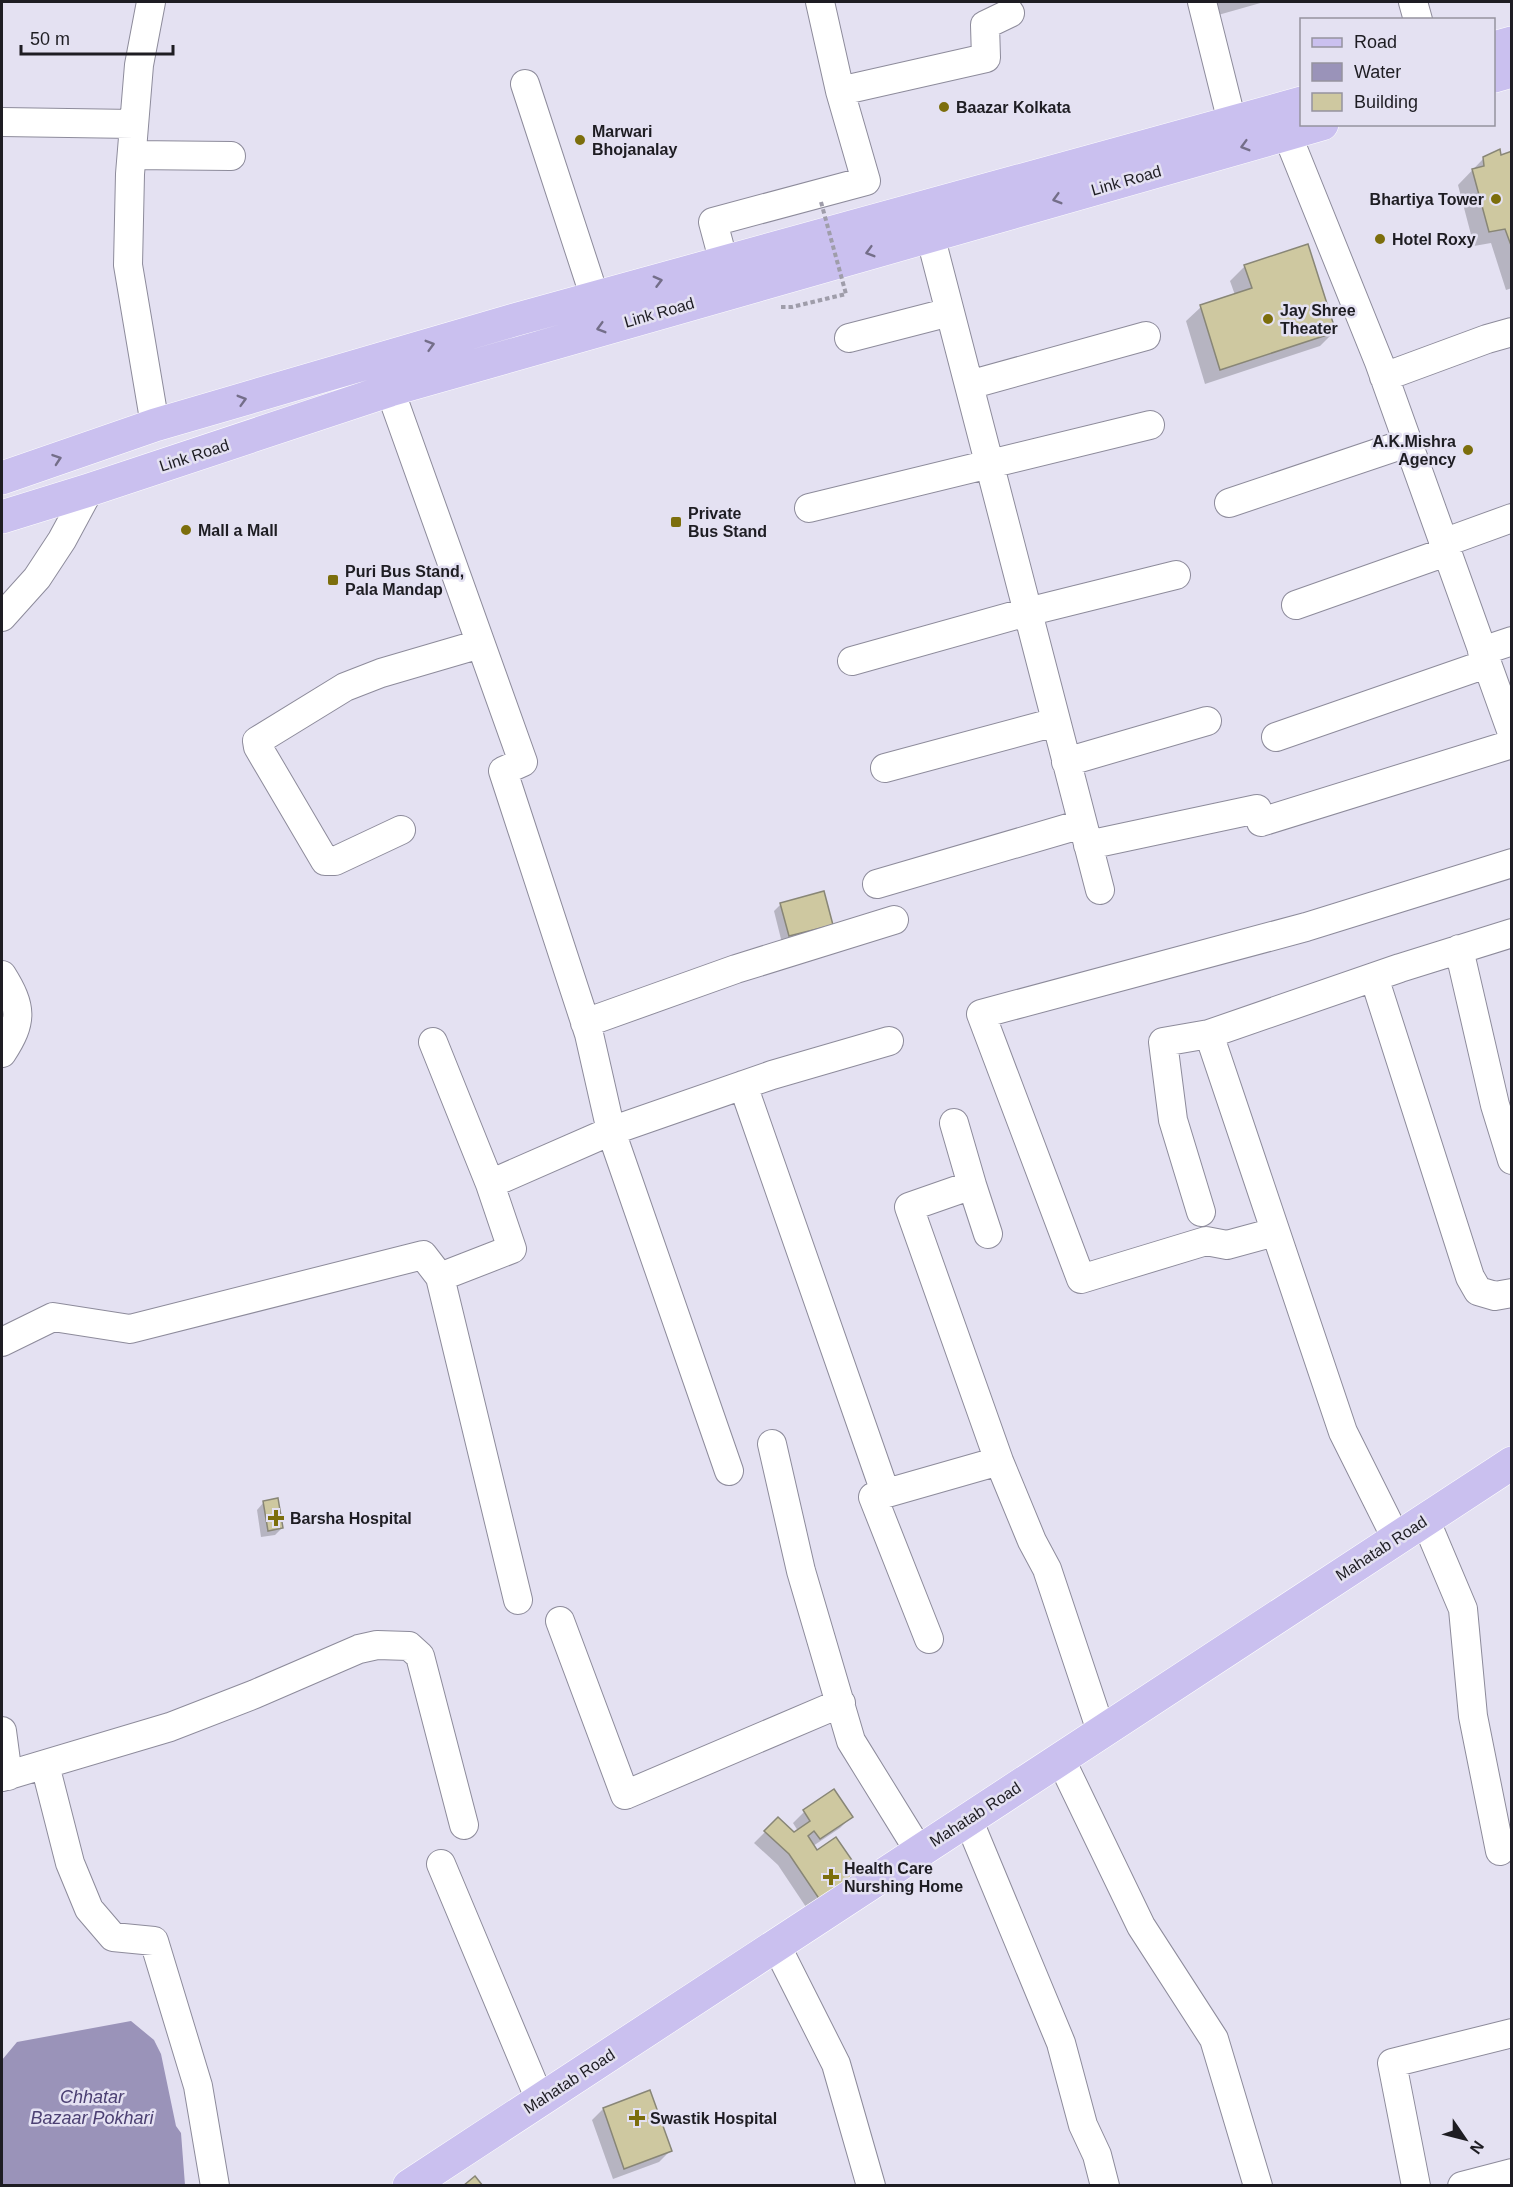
<svg xmlns="http://www.w3.org/2000/svg" width="1513" height="2187" font-family="Helvetica,sans-serif">
<style>
.water{fill:#9a93b9}
.shadow{fill:#0003}
.building{fill:#cec8a0;stroke:#888676;stroke-width:1.5}
.lines{fill:none;stroke-linecap:round;stroke-linejoin:round}
.minor-casing{stroke:#8d8b9b;stroke-width:30}
.major-casing{stroke:#fff;stroke-width:34}
.path{stroke:#9f9daa;stroke-width:4;stroke-dasharray:4.5 3;stroke-linecap:butt}
.minor{stroke:#fff;stroke-width:28}
.major{stroke:#cac0ef;stroke-width:33}
.path-bridge{stroke:#9f9daa;stroke-width:4;stroke-dasharray:4.5 3;stroke-linecap:butt}
.oneway{stroke:#746e89}
.poi-dot{fill:#7c6e0c;stroke:#e4e1f2;stroke-width:2}
.labels{text-anchor:middle;stroke-width:5;stroke-linejoin:round;paint-order:stroke}
.poi-label{font-size:16px;font-weight:bold;fill:#1e1d23;stroke:#e4e1f2;text-anchor:start}
.street-label{font-size:16px;fill:#1e1d23;stroke:#e4e1f2}
.water-label{font-size:18px;font-style:italic;fill:#4c4073;stroke:#e4e1f2}
</style>
<rect width="100%" height="100%" fill="#e4e1f2"/>
<path class="water" d="M131,2021L154,2040L161,2054L176,2126L181,2133L185,2185H2V2060L17,2042Z"/>
<path class="shadow" d="M1191,2H1264L1197,21Z
M1512,153V288L1506,290L1491,243L1474,246L1458,185L1484,158L1500,157Z
M1245,266L1335,331L1320,346L1205,384L1186,321L1201,307L1235,295L1230,281Z
M781,904L831,924L782,943L774,911Z
M264,1502L282,1528L275,1535L261,1537L257,1510Z
M834,1791L851,1817L840,1828L813,1846L817,1852L863,1879L812,1916L778,1865L754,1843L778,1819L794,1834L798,1831L793,1823L804,1812Z
M603,2109L670,2151L659,2162L613,2179L592,2120Z"/>
<path class="building" d="M1500,149L1501,155L1512,151V248L1505,229L1489,232L1472,169L1484,166L1483,157Z
M1308,244L1336,332L1220,370L1200,305L1252,288L1244,265Z
M824,891L833,925L789,936L780,903Z
M278,1498L283,1528L268,1531L263,1501Z
M834,1789L853,1817L820,1839L814,1831L808,1836L817,1850L836,1837L865,1879L824,1906L789,1854L764,1831L778,1817L794,1832L810,1821L803,1810Z
M650,2090L672,2151L624,2169L603,2108Z
M475,2176L483,2186H463Z"/>
<g class="lines">
<g class="minor-casing">
<path id="minor" d="M151,2L139,65L130,174L128,265L155,425
M1202,2L1232,122
M1413,2L1418,20
M525,84L595,298
M840,91L986,58L985,25L1010,13
M2,122L134,124
M1287,134L1379,362L1512,733
M132,155L231,156
M930,235L1100,890
M724,263L713,222L866,181L840,91L820,2
M849,338L950,312
M1384,377L1487,339L1512,332
M969,385L1146,336
M390,390L523,762L503,771L589,1034L611,1131L729,1471
M1229,503L1407,443
M809,508L1150,425
M1443,543L1512,518
M1296,605L1446,552
M2,617L37,578L62,540L89,490
M1482,651L1512,641
M852,661L1027,612L1176,575
M1276,737L1486,664
M1066,762L1207,721
M885,768L1056,722
M401,830L335,861H325L258,747L257,741L345,687L381,673L480,644
M1088,845L1257,809L1261,822L1512,744
M877,884L1082,824
M1459,949L1495,1105L1512,1160
M2,975C22,1007 23,1021 2,1053
M1374,977L1470,1277L1478,1291L1495,1296L1512,1293
M585,1023L736,969L894,920
M433,1042L490,1184
M743,1085L885,1492
M954,1123L972,1185
M1201,1212L1173,1120L1163,1042L1209,1034
M1275,1232L1227,1245L1206,1241L1081,1279L981,1014L1306,927L1512,863
M988,1234L972,1185L909,1207L999,1461
M2,1342L53,1317L130,1329L423,1255L440,1277
M772,1444L801,1571L851,1741L919,1851
M1425,1519L1463,1609L1473,1716L1500,1851
M1396,1538L1343,1432L1209,1034L1400,968L1512,933
M518,1600L440,1277L512,1249L490,1184L611,1131L772,1075L889,1041
M560,1621L625,1795L841,1703
M929,1639L873,1497L999,1461L1032,1541L1047,1569L1101,1731
M2,1731L8,1776
M1060,1758L1141,1926L1214,2039L1258,2186
M45,1765L70,1863L89,1909L113,1937L154,1941L198,2086L215,2186
M2,1777L170,1727L255,1694L359,1649L377,1645L409,1646L420,1656L464,1825
M968,1819L1061,2043L1083,2125L1097,2155L1105,2186
M441,1864L540,2100
M776,1945L836,2064L871,2186
M1416,2186L1392,2063L1512,2033
M1462,2186L1512,2173"/>
</g>
<g class="major-casing">
<path id="major" d="M1494,48L1512,43
M1494,76L1512,71
M2,478L155,425L514,320L1302,103
M2,517L89,490L390,390L1322,124
M409,2186L1512,1463"/>
</g>
<path class="path" d="M781,307H792L846,294"/>
<use href="#minor" class="minor"/>
<use href="#major" class="major"/>
<path class="path-bridge" d="M821,202L846,294"/>
</g>
<defs><path id="oneway-chevron" d="M-2-3.5L2.5 0L-2 3.5" fill="none" stroke-width="1.6" stroke-linecap="round" stroke-linejoin="round" transform="scale(1.5)"/></defs>
<g class="oneway">
<use href="#oneway-chevron" transform="translate(1245 146) rotate(164)"/>
<use href="#oneway-chevron" transform="translate(1057 199) rotate(164)"/>
<use href="#oneway-chevron" transform="translate(870 252) rotate(164)"/>
<use href="#oneway-chevron" transform="translate(658 281) rotate(-15)"/>
<use href="#oneway-chevron" transform="translate(601 328) rotate(164)"/>
<use href="#oneway-chevron" transform="translate(430 345) rotate(-16)"/>
<use href="#oneway-chevron" transform="translate(242 400) rotate(-16)"/>
<use href="#oneway-chevron" transform="translate(57 459) rotate(-19)"/>
</g>
<g class="poi-dot">
<circle cx="944" cy="107" r="6"/>
<circle cx="580" cy="140" r="6"/>
<circle cx="1496" cy="199" r="6"/>
<circle cx="1380" cy="239" r="6"/>
<circle cx="1268" cy="319" r="6"/>
<circle cx="1468" cy="450" r="6"/>
<rect x="670" y="516" width="12" height="12" rx="3"/>
<circle cx="186" cy="530" r="6"/>
<rect x="327" y="574" width="12" height="12" rx="3"/>
<path d="M273 1509h6v6h6v6h-6v6h-6v-6h-6v-6h6z"/>
<path d="M828 1868h6v6h6v6h-6v6h-6v-6h-6v-6h6z"/>
<path d="M634 2109h6v6h6v6h-6v6h-6v-6h-6v-6h6z"/>
</g>
<g class="labels">
<g class="poi-label">
<text x="956" y="113">Baazar Kolkata</text>
<text x="592" y="137">Marwari<tspan x="592" dy="18">Bhojanalay</tspan></text>
<text x="1484" y="205" text-anchor="end">Bhartiya Tower</text>
<text x="1392" y="245">Hotel Roxy</text>
<text x="1280" y="316">Jay Shree<tspan x="1280" dy="18">Theater</tspan></text>
<text x="1456" y="447" text-anchor="end">A.K.Mishra<tspan x="1456" dy="18">Agency</tspan></text>
<text x="688" y="519">Private<tspan x="688" dy="18">Bus Stand</tspan></text>
<text x="198" y="536">Mall a Mall</text>
<text x="345" y="577">Puri Bus Stand,<tspan x="345" dy="18">Pala Mandap</tspan></text>
<text x="290" y="1524">Barsha Hospital</text>
<text x="844" y="1874">Health Care<tspan x="844" dy="18">Nurshing Home</tspan></text>
<text x="650" y="2124">Swastik Hospital</text>
</g>
<g class="street-label">
<text transform="translate(1126 180) rotate(-16)" y="6">Link Road</text>
<text transform="translate(659 312) rotate(-16)" y="6">Link Road</text>
<text transform="translate(194 455) rotate(-18)" y="6">Link Road</text>
<text transform="translate(1381 1548) rotate(-33)" y="6">Mahatab Road</text>
<text transform="translate(975 1814) rotate(-33)" y="6">Mahatab Road</text>
<text transform="translate(569 2081) rotate(-33)" y="6">Mahatab Road</text>
</g>
<g class="water-label">
<text x="92" y="2103">Chhatar<tspan x="92" dy="21">Bazaar Pokhari</tspan></text>
</g>
</g>
<rect width="1513" height="2187" fill="none" stroke="#1e1d23" stroke-width="6"/>
<rect x="1300" y="18" width="195" height="108" fill="#e4e1f2" stroke="#95939f" stroke-width="1.5"/>
<rect x="1312" y="38" width="30" height="9" fill="#cac0ef" stroke="#95939f" stroke-width="1.5"/>
<text x="1354" y="48" font-size="18" fill="#1e1d23">Road</text>
<rect x="1312" y="63" width="30" height="18" fill="#9a93b9" stroke="#95939f" stroke-width="1.5"/>
<text x="1354" y="78" font-size="18" fill="#1e1d23">Water</text>
<rect x="1312" y="93" width="30" height="18" fill="#cec8a0" stroke="#95939f" stroke-width="1.5"/>
<text x="1354" y="108" font-size="18" fill="#1e1d23">Building</text>
<g transform="translate(1465 2139) rotate(125)" stroke="#e4e1f2" stroke-width="4.5" paint-order="stroke">
<path d="M0-4.5L10 22L0 15L-10 22Z" fill="#1e1d23"/>
<text y="-9" font-size="16" font-weight="bold" text-anchor="middle" fill="#1e1d23">N</text>
</g>
<path d="M21 45v9h152v-9" fill="none" stroke="#1e1d23" stroke-width="3"/>
<text x="30" y="45" font-size="18" fill="#1e1d23" stroke="#e4e1f2" stroke-width="4.5" paint-order="stroke">50 m</text>
</svg>
